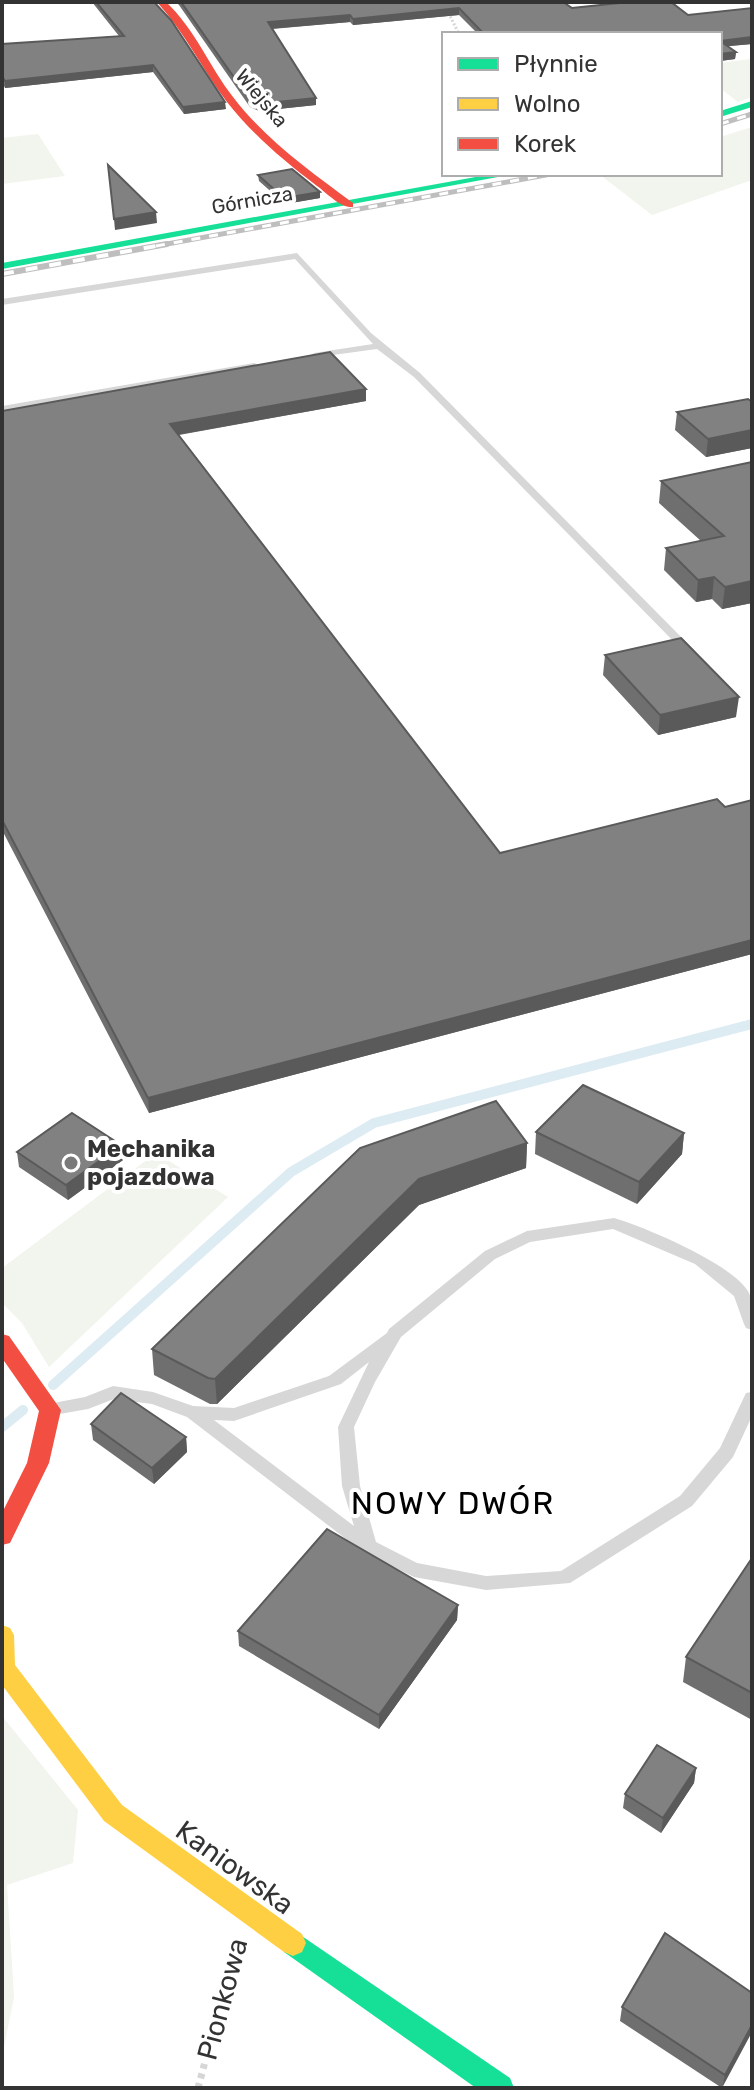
<svg xmlns="http://www.w3.org/2000/svg" width="754" height="2090" font-family="Rubik,sans-serif">
<style>
.green{fill:#f1f5ed}
.lines{fill:none;stroke-linecap:round;stroke-linejoin:round}
.stream{stroke:#ddebf3;stroke-width:10}
.path-far1{stroke:#d6d6d6;stroke-width:3;stroke-dasharray:2 2;stroke-linecap:butt}
.path{stroke:#d6d6d6;stroke-width:7;stroke-dasharray:5 5;stroke-linecap:butt}
.lane{fill:#d7d7d7;fill-rule:evenodd}
.fast{fill:#16e098;fill-rule:evenodd}
.slow{fill:#ffcf43;fill-rule:evenodd}
.jam{fill:#f24e42;fill-rule:evenodd}
.rail-far1-casing{stroke:#bebebe;stroke-width:5}
.rail-casing{stroke:#bebebe;stroke-width:6}
.rail-far1{stroke:#fff;stroke-width:3;stroke-dasharray:9;stroke-linecap:butt}
.rail{stroke:#fff;stroke-width:4;stroke-dasharray:12;stroke-linecap:butt}
.wall{fill:#6f6f6f}
.shaded-wall{fill:#5a5a5a}
.building{fill:#818181;stroke:#5a5a5a;stroke-width:2}
.poi-dot{fill:#7a7a7a;stroke:#fff;stroke-width:3}
.labels{text-anchor:middle;stroke-width:8;stroke-linejoin:round;paint-order:stroke}
.far-street-label{font-size:20px;fill:#333;stroke:#fff}
.poi-label{font-size:24px;font-weight:bold;fill:#333;stroke:#fff;text-anchor:start}
.near-street-label{font-size:28px;fill:#333;stroke:#fff}
.near-neighbourhood-label{font-size:32px;letter-spacing:2px;fill:#000;stroke:#fff}
</style>
<rect width="100%" height="100%" fill="#fff"/>
<path class="green" d="M750,59L752,97L738,102L720,88V63Z
M752,127V180L652,215L599,174H720V137Z
M38,134L65,176L2,184V138Z
M156,1153L228,1197L49,1367L22,1323L2,1303V1268Z
M2,1716L78,1810L73,1863L7,1885L14,1997L2,2057Z"/>
<g class="lines">
<path class="stream" d="M53,1385L291,1172L374,1123L752,1024
M2,1427L23,1410"/>
<path class="path-far1" d="M443,2L459,34"/>
<path class="path" d="M198,2088L235,1950"/>
<path class="lane" d="M297,253L371,333L420,373L693,649V653H685L414,377L377,349L311,358L309,356L314,353L373,344L295,259L2,305V299Z
M254,363L257,364V368L2,412V406Z
M614,1218C645,1227 735,1265 749,1293C754,1304 752,1318 752,1330L746,1328L744,1324L734,1296L695,1264L613,1229L530,1242L495,1259L401,1337L375,1382L354,1427L360,1486L376,1542L417,1563L486,1576L561,1571L680,1496L720,1448L746,1393L752,1392V1416L733,1457L692,1506L570,1583L486,1590L414,1577L363,1552L187,1417L152,1404L114,1399L88,1409L54,1415L48,1414L46,1409L48,1404L85,1397L113,1386L153,1392L193,1406L234,1408L329,1376L387,1333L389,1329L485,1251L527,1231ZM369,1362L338,1427L342,1486L354,1526L214,1420L234,1421L341,1384Z"/>
<path class="fast" d="M752,101V107L720,117V111Z
M492,174H514L2,269V263Z
M293,1930L510,2078L514,2088H476L284,1952L280,1943L284,1934Z"/>
<path class="slow" d="M2,1625L10,1628L14,1635L15,1665L122,1805L302,1934L306,1943L302,1952L293,1956L284,1952L104,1821L2,1685Z"/>
<path class="jam" d="M157,2H166C195,29 209,66 233,97C266,140 310,171 353,203V207C340,208 327,193 317,186C284,161 253,135 227,102C202,69 186,34 157,2Z
M2,1334L9,1336L61,1410L49,1463L10,1543L2,1545V1513L27,1463L39,1411L2,1358Z"/>
<g class="rail-far1-casing">
<path id="rail-far1" d="M720,124L752,114
M156,246L551,174"/>
</g>
<g class="rail-casing">
<path id="rail" d="M2,274L167,244"/>
</g>
<use href="#rail-far1" class="rail-far1"/>
<use href="#rail" class="rail"/>
</g>
<path class="wall" d="M92,2H154L226,109L184,114L153,72L5,88L2,82V44L119,36Z
M176,2H563L572,8L629,2H671L688,15L752,8V44L727,46L736,52L735,59L720,61V34H478L459,15L353,25L350,22L272,29L316,98V105L259,111L250,107L179,5Z
M258,175L320,192V198L285,204L259,181Z
M366,401L179,435L500,853L725,807L752,800V954L149,1113L2,830V411Z
M752,402V448L706,457L675,430L677,412Z
M752,462V603L722,609L712,599L696,602L664,570L666,548L701,541L659,503L661,481Z
M605,655L736,717L658,735L603,675Z
M536,1132L684,1133L682,1154L637,1204L535,1154Z
M527,1143L526,1168L419,1205L217,1404H210L154,1375L152,1349Z
M17,1152L123,1160L68,1200L19,1167Z
M91,1424L186,1437L187,1452L154,1484L93,1440Z
M752,1558V1720L683,1682L686,1657Z
M458,1605L457,1620L379,1729L239,1646L238,1631Z
M696,1768L694,1783L661,1833L623,1808L625,1794Z
M752,1993L722,2088L620,2021L622,2007Z"/>
<path class="shaded-wall" d="M459,8V15L353,25V19Z
M350,15V22L268,29V22Z
M752,37V44L720,47V41Z
M736,52L735,59L720,61V54Z
M153,65V72L5,88V81Z
M316,98V105L259,111L258,104Z
M225,102L226,109L184,114L183,107Z
M320,192V198L285,204L284,198Z
M156,212L157,223L115,230L114,219Z
M366,389V401L171,436L170,424Z
M752,430V448L706,457L708,439Z
M714,577L712,599L696,602L698,580Z
M752,581V603L722,609L725,587Z
M739,697L736,717L658,735L660,715Z
M752,940V954L149,1113L148,1098Z
M684,1133L682,1154L637,1204L639,1182Z
M527,1143L526,1168L419,1205L217,1404L215,1379L419,1179Z
M121,1145L123,1160L68,1200L66,1185Z
M186,1437L187,1452L154,1484L152,1468Z
M458,1605L457,1620L379,1729V1715Z
M696,1768L694,1783L661,1833L663,1818Z
M752,2025V2032L722,2088L725,2075Z"/>
<path class="building" d="M96,2H154L171,20L225,102L183,107L153,65L5,81L2,76V44L124,36Z
M181,2H563L572,8L629,2H671L688,15L752,8V37L720,41V34H484L459,8L353,19L350,15L268,22L316,98L258,104L250,100Z
M720,41L736,52L720,54Z
M108,165L156,212L114,219Z
M292,169L320,192L284,198L258,175Z
M330,352L366,389L170,424L500,853L717,799L725,807L752,800V940L148,1098L2,820V411Z
M748,399L752,402V430L708,439L677,412Z
M752,462V581L725,587L714,577L698,580L666,548L724,536L661,481Z
M681,638L739,697L660,715L605,655Z
M583,1085L684,1133L639,1182L536,1132Z
M496,1101L527,1143L419,1179L215,1379L208,1378L152,1349L360,1148Z
M72,1113L121,1145L66,1185L17,1152Z
M121,1393L186,1437L152,1468L91,1424Z
M327,1529L458,1605L379,1715L238,1631Z
M752,1558V1693L686,1657Z
M657,1745L696,1768L663,1818L625,1794Z
M665,1933L752,1993V2025L725,2075L622,2007Z"/>
<circle class="poi-dot" cx="71" cy="1163" r="8"/>
<g class="labels">
<g class="far-street-label">
<text transform="translate(262 98) rotate(50)" y="7">Wiejska</text>
<text transform="translate(252 200) rotate(-10)" y="7">Górnicza</text>
</g>
<g class="poi-label">
<text x="87" y="1157">Mechanika<tspan x="87" dy="28">pojazdowa</tspan></text>
</g>
<g class="near-street-label">
<text transform="translate(235 1867) rotate(36)" y="10">Kaniowska</text>
<text transform="translate(222 1999) rotate(-75)" y="10">Pionkowa</text>
</g>
<g class="near-neighbourhood-label">
<text x="453" y="1514">NOWY DWÓR</text>
</g>
</g>
<rect width="754" height="2090" fill="none" stroke="#333333" stroke-width="8"/>
<rect x="442" y="32" width="280" height="144" fill="#ffffff" stroke="#adadad" stroke-width="2"/>
<rect x="458" y="58" width="40" height="12" fill="#16e098" stroke="#adadad" stroke-width="2"/>
<text x="514" y="72" font-size="24" fill="#333333">Płynnie</text>
<rect x="458" y="98" width="40" height="12" fill="#ffcf43" stroke="#adadad" stroke-width="2"/>
<text x="514" y="112" font-size="24" fill="#333333">Wolno</text>
<rect x="458" y="138" width="40" height="12" fill="#f24e42" stroke="#adadad" stroke-width="2"/>
<text x="514" y="152" font-size="24" fill="#333333">Korek</text>
</svg>
